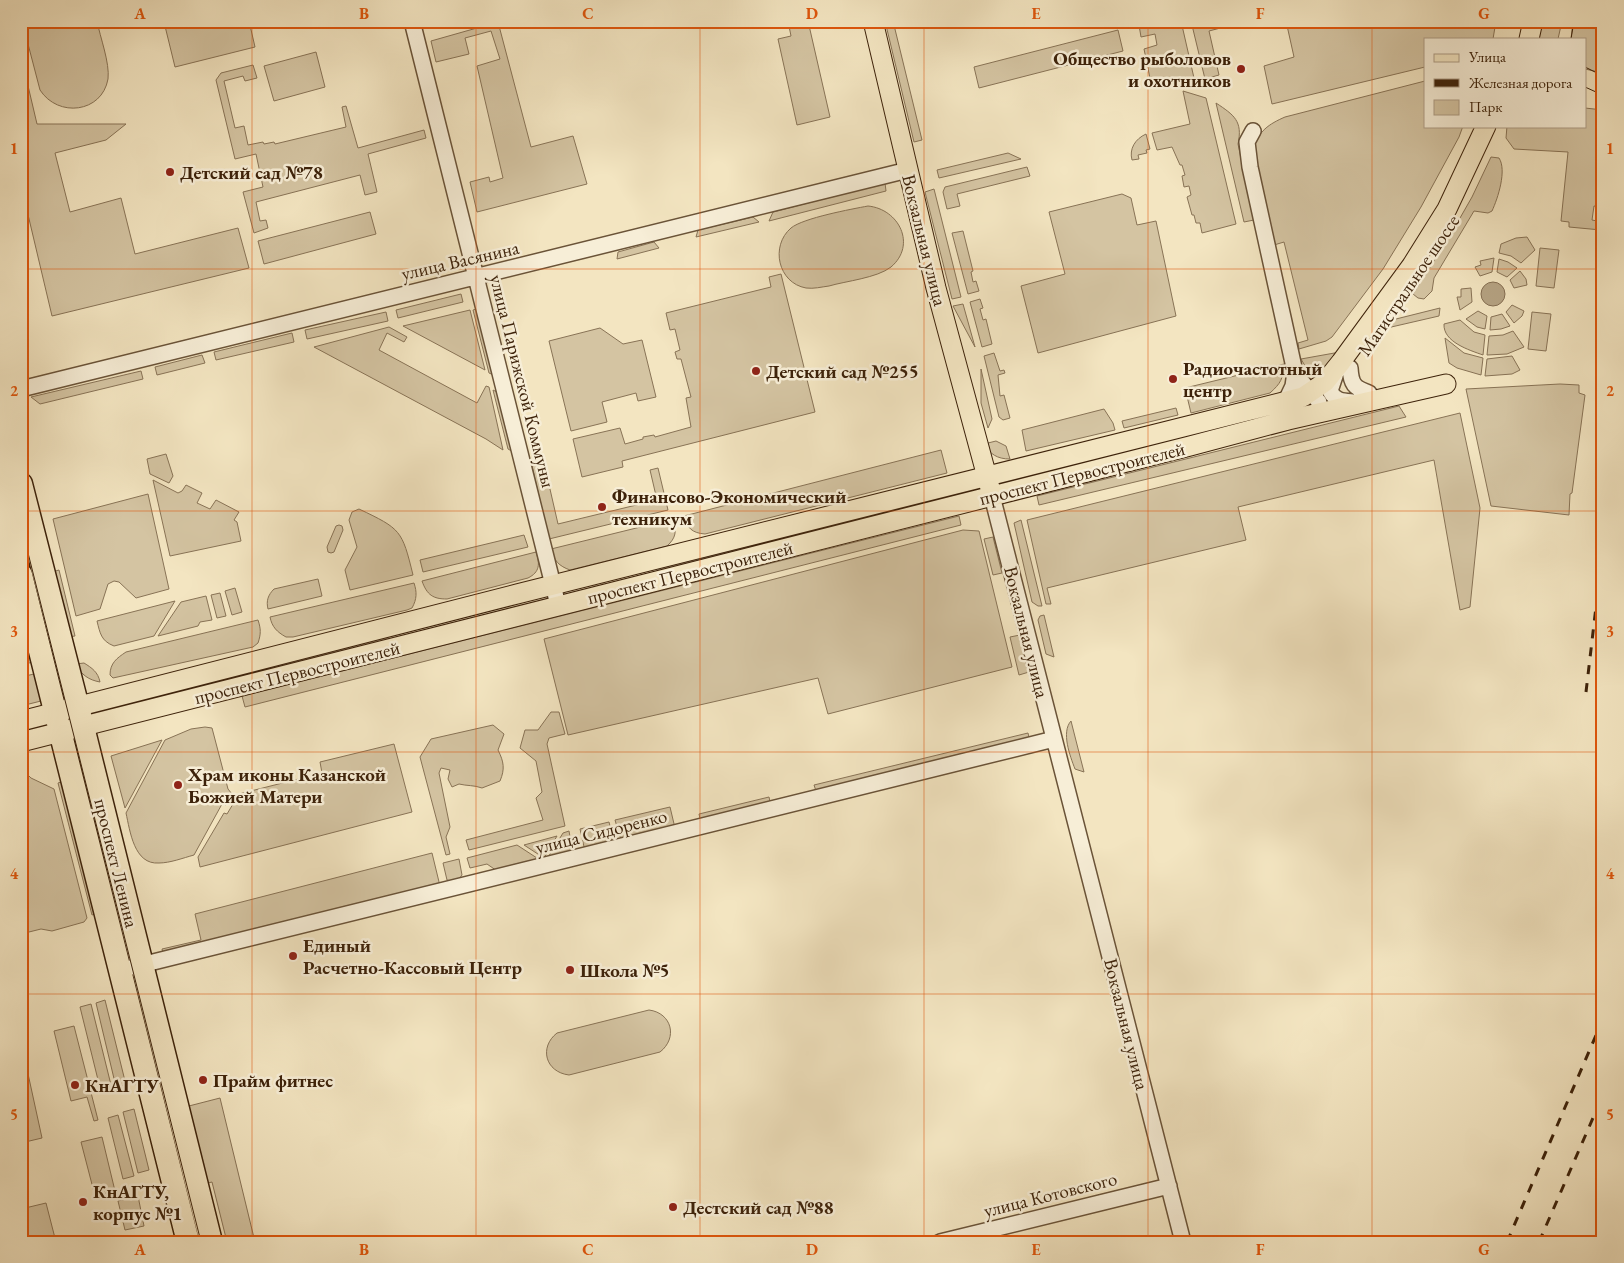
<svg xmlns="http://www.w3.org/2000/svg" width="1624" height="1263" font-family="'EB Garamond',serif">
<style>
.green{fill:#d4c4a2;stroke:#887356}
.water{fill:#b5a383;stroke:#856f53}
.lines{fill:none;stroke-linecap:round;stroke-linejoin:round}
.minor-casing{stroke:#6a5338;stroke-width:18}
.major-casing{stroke:#3d220a;stroke-width:21}
.highway-casing{stroke:#3d220a;stroke-width:25}
.minor{stroke:#f7eed7;stroke-width:15}
.major{stroke:#f3e5c1;stroke-width:19}
.highway{stroke:#f3e5c1;stroke-width:22}
.tram{stroke:#3d220a;stroke-width:1}
.rail{stroke:#3d220a;stroke-width:3;stroke-dasharray:9 9;stroke-linecap:butt}
.grid{fill:none;stroke:#df560c;stroke-width:1;stroke-opacity:0.55}
.poi-dot{fill:#8f2418;stroke:#f7eed7;stroke-width:2}
.labels{text-anchor:middle;stroke-width:5;stroke-linejoin:round;paint-order:stroke}
.poi-label{font-size:19px;font-weight:bold;fill:#3d220a;stroke:#f7eed7;text-anchor:start}
.street-label{font-size:19px;fill:#3d220a;stroke:#f7eed7}
.neatline{fill:none;stroke:#df560c;stroke-width:2}
.grid-label{font-size:16px;text-anchor:middle;font-weight:bold;fill:#df560c}
</style>
<rect width="100%" height="100%" fill="#f3e5c1"/>
<filter id="stains"><feTurbulence type="fractalNoise" baseFrequency=".004" numOctaves="4"/><feColorMatrix values="0 0 0 0 .2 0 0 0 0 .09 0 0 0 0 .02 0 0 0 .5 -.17"/></filter>
<radialGradient id="worn" r=".72"><stop offset=".6" stop-color="#630" stop-opacity="0"/><stop offset="1" stop-color="#630" stop-opacity=".3"/></radialGradient>
<path class="green" d="M22,21H97C100,37 110,63 108,79C102,113 58,118 40,90Z
M168,21H249L255,47L175,67L164,22Z
M788,21H808L830,117L797,125L778,39L791,36Z
M885,21H893L922,140L914,142Z
M1155,21H1181L1194,78L1158,86L1151,83L1144,49L1157,45L1155,34L1141,37L1139,25Z
M1191,21H1247L1209,31L1219,75L1205,79Z
M1286,21H1496L1493,39H1425V67L1272,104L1264,66L1294,57Z
M1538,21H1562L1558,39H1533Z
M1573,21H1603V73L1585,69V39H1571Z
M498,22L531,147L573,136L587,184L477,212L470,182L489,177L490,182L503,178L477,66L500,59L491,31L465,38L469,54L436,62L431,41Z
M1118,30L1123,51L979,88L974,67Z
M316,52L325,87L274,101L264,66Z
M21,56L37,124H126L106,140L55,153L70,212L121,198L135,254L238,228L249,268L52,316L21,185Z
M253,65L257,78L245,81L243,76L224,81L235,128L244,126L248,145L263,142L264,144L274,142L275,144L346,127L342,107L346,106L358,148L424,130L426,138L368,154L377,192L365,195L360,175L256,202L260,221L266,220L268,228L254,233L243,192L263,187L256,154L235,159L216,80L221,73Z
M1425,81V126H1463L1459,137L1421,207L1383,269L1332,337L1326,341L1299,349L1298,343L1308,340L1284,242L1274,245L1253,150C1258,131 1269,124 1285,117Z
M1183,91L1206,98L1236,224L1202,233L1200,223H1196L1194,215H1192L1187,197L1191,195L1189,186L1184,187L1182,176L1185,175L1182,165H1180L1172,147L1157,150L1152,133L1190,124Z
M1216,103C1234,115 1243,121 1238,144L1254,220L1244,222Z
M1585,108L1603,110V207L1594,206L1592,220L1602,222L1601,230L1569,227V222L1561,221L1568,152L1514,149L1506,138L1507,126H1585Z
M1146,134L1150,149L1146,150L1147,153L1138,155L1139,159L1132,160C1129,149 1135,139 1146,134Z
M1008,153L1021,159L939,178L937,170Z
M1491,157L1499,158C1507,170 1498,198 1492,211L1488,213L1474,211L1434,278L1432,291L1424,299L1418,298L1413,294L1448,239L1472,197Z
M1027,167L1030,176L957,194L960,206L947,209L943,192L945,187Z
M885,183L886,191L769,221L773,212Z
M934,189L961,297L952,299L925,192Z
M1122,194L1131,198L1137,225L1156,221L1176,316L1038,353L1021,286L1065,274L1049,212Z
M868,206C899,209 917,245 891,267C877,278 846,281 829,286C821,287 814,289 806,288C778,283 770,246 791,228C803,218 852,209 868,206Z
M370,212L376,234L264,264L258,241Z
M753,217L759,222L696,237L698,230Z
M963,231L973,271L971,272L973,282L976,281L979,291L968,294L952,233Z
M1527,237L1535,250L1521,263L1511,256L1499,253L1501,244L1516,238Z
M654,242L659,248L617,259L618,252Z
M1540,248L1559,250L1554,288L1536,286Z
M1494,258L1492,272L1480,276L1475,267L1481,265L1480,261Z
M1499,259L1508,262L1517,268L1507,277L1497,272Z
M1520,271L1526,279L1527,285L1514,288L1510,280Z
M781,274L815,412L622,461L623,467L582,477L573,439L620,428L625,444L643,439V437L654,435L655,437L691,427L686,398L691,397L681,359H677L675,352L680,350L675,329L670,330L666,313L771,287L769,277Z
M1471,288L1472,302L1460,310L1457,297H1461V289Z
M461,294L463,302L398,318L396,310Z
M980,299L983,308L980,309L983,320L986,319L992,344L982,347L970,302Z
M963,304L975,347L953,306Z
M1512,305L1524,311L1522,316L1514,323L1506,312Z
M480,308L498,377L489,373L473,310Z
M1440,308L1439,316L1387,328L1392,320Z
M470,310L485,370L403,326Z
M1478,311L1487,316L1485,329L1477,327L1466,319Z
M386,312L388,321L307,339L305,330Z
M1532,312L1551,314L1546,351L1528,349Z
M1502,314L1510,326L1501,329L1490,330L1491,317Z
M1460,320L1474,332L1485,335L1483,355C1469,350 1443,342 1444,324Z
M389,327L407,337L404,342L387,333L379,350L477,403L486,386L489,387L503,450L486,439L314,347Z
M600,328L623,344L642,340L656,397L638,401L636,393L602,402L607,422L571,431L549,341Z
M1513,331L1524,347L1507,354L1487,355L1489,336L1503,335Z
M292,333L294,342L216,360L214,352Z
M1445,338L1464,353L1483,358L1481,375L1457,368L1449,363Z
M1340,352L1325,369L1317,374L1308,371L1301,359Z
M994,353L1000,371L1004,370L1005,373L998,375L1000,396L1004,395L1010,418L1003,420L999,417L984,356Z
M202,355L205,363L157,375L155,367Z
M1512,356L1520,370L1512,374L1485,376L1487,359Z
M1284,364C1283,379 1281,383 1270,393L1191,413L1185,388Z
M981,369L992,419L988,428L981,403Z
M141,371L143,379L40,404L31,397Z
M1560,384L1579,385V393L1585,395L1572,493L1570,494L1569,515L1491,506L1466,389Z
M493,390L501,394L515,453L508,449Z
M1399,406L1406,417L1039,505L1037,496Z
M1176,408L1178,415L1124,428L1122,421Z
M1104,409L1113,423L1115,430L1026,451L1022,430Z
M1460,413L1480,508L1470,607L1460,610L1434,460L1238,507L1246,540L1047,588L1051,604H1046L1027,520Z
M996,441L1006,446L1010,459C997,459 990,454 984,444Z
M941,450L947,473L705,534C692,533 687,528 684,516Z
M166,454L173,476L169,483L150,474L147,459Z
M544,463L558,524L657,500L650,470L658,468L668,510L549,539L532,466Z
M153,480L178,493L182,491L186,485L202,493L197,503L210,509L216,500L239,512L234,520L237,522L241,541L170,556Z
M148,494L169,589L136,598L119,582L114,581L108,584L100,609L76,616L53,519Z
M359,509C401,529 402,530 413,575L350,590L345,570L357,547L349,520L352,512Z
M959,516L961,525L245,707L242,696Z
M673,519C677,531 676,538 667,546L570,570C559,566 554,561 551,549Z
M1021,520L1042,606H1038L1032,602L1014,523Z
M339,525L342,526L343,530L334,552L331,553L328,552L327,547L336,526Z
M963,530L979,531L1012,667L828,714L818,678L568,735L544,639Z
M524,535L528,547L423,572L420,560Z
M993,537L1002,573L993,575L984,539Z
M536,552C540,564 540,572 528,578L447,599C433,599 427,595 422,581Z
M59,570L75,636L68,637L52,572Z
M318,579L322,596L268,609C266,601 268,595 274,589Z
M414,583C417,592 417,599 412,608L407,610L293,637H286C277,632 272,627 270,617Z
M235,588L242,612L232,615L225,591Z
M220,593L226,616L217,618L211,595Z
M206,596L212,620L200,622L198,626L158,636L181,602Z
M175,601L154,636L114,646C101,641 100,633 97,621Z
M21,615L33,662L21,665Z
M1044,615L1054,657L1046,654L1038,620L1040,616Z
M258,620C261,629 261,634 258,643L253,647L113,678L110,675C110,663 117,658 126,652Z
M1020,635L1029,672L1019,675L1010,637Z
M84,663C92,668 98,672 100,682C89,680 81,675 76,664Z
M34,674L41,701L21,706V677Z
M551,712H559L565,734L549,738L547,744L565,826L469,850L466,840L543,820L536,798L542,792L536,761L520,748L525,730H538Z
M1071,721L1084,772L1075,769C1070,756 1061,732 1071,721Z
M493,725L504,734L498,750C504,762 505,769 500,781L482,788C474,785 467,786 459,784L452,787L448,779L450,770L441,768L439,773L450,827L446,837L450,854L446,855L420,757L431,739Z
M205,727L212,728L228,789L232,794L226,805L222,804L194,855C183,858 170,863 159,863C134,865 130,831 126,813L165,740L191,729Z
M1028,733L1030,742L817,794L814,785Z
M162,740L125,808L111,756Z
M394,744L412,812L200,867L198,857L224,813L227,814L239,794L322,773L320,762Z
M27,774L31,778L54,789L87,918L84,922L52,931L41,929L21,934V775Z
M61,782L95,914L92,915L58,783Z
M769,797L771,806L701,823L699,814Z
M670,807L675,828L626,841L620,837L615,820Z
M609,822L613,838L610,845L585,851L580,829Z
M569,831L573,854L547,859L563,833Z
M557,836L544,858L524,845Z
M517,845L540,860L500,873L487,864L470,868L467,858Z
M432,853L440,886L163,953L162,949L201,940L195,914Z
M459,859L462,875C458,881 454,882 447,880L443,863Z
M105,1000L126,1085L116,1087L96,1003Z
M91,1004L112,1089L101,1092L80,1007Z
M649,1010C672,1013 678,1038 660,1052L569,1075C545,1072 539,1047 557,1033Z
M74,1026L98,1120L94,1121L87,1097L71,1101L54,1031Z
M21,1060H25L42,1138L21,1143Z
M220,1098L255,1242H227L212,1182L204,1184L185,1107Z
M134,1109L149,1170L138,1173L123,1112Z
M118,1115L134,1176L123,1179L108,1118Z
M102,1137L115,1191L95,1196L81,1142Z
M138,1196L144,1226L125,1230L118,1201Z
M46,1203L56,1242H21V1209Z"/>
<path class="water" d="M1481 294a12 12 0 1 1 24 0a12 12 0 1 1-24 0Z"/>
<g class="lines">
<g class="minor-casing">
<path id="minor" d="M412,21L558,605
M1253,131L1247,142L1250,167L1295,372L1293,386L1283,407
M1350,368C1351,384 1354,388 1369,393
M1337,370L1330,391C1336,402 1343,401 1355,402
M1303,383L1319,402
M21,389L908,170
M992,496L1183,1242
M133,967L1054,739
M940,1242L1169,1186"/>
</g>
<g class="major-casing">
<path id="major" d="M873,21L936,288L990,488
M1529,39L1533,21
M21,721L517,594L1303,397L1325,382L1341,362L1412,265L1447,209L1486,126
M21,742L1190,446L1288,420L1446,384"/>
</g>
<g class="highway-casing">
<path id="highway" d="M21,484L83,727L211,1242
M21,575L188,1242"/>
</g>
<use href="#minor" class="minor"/>
<use href="#major" class="major"/>
<use href="#highway" class="highway"/>
<path class="tram" d="M1571,39L1574,21
M1585,67L1597,73H1603
M1585,87L1596,92H1603
M21,525L201,1242"/>
<path class="rail" d="M1586,692L1603,547
M1507,1242L1603,1019
M1539,1242L1603,1095"/>
</g>
<path class="grid" d="M252,21V1242M476,21V1242M700,21V1242M924,21V1242M1148,21V1242M1372,21V1242M21,269H1603M21,511H1603M21,752H1603M21,994H1603"/>
<g class="poi-dot">
<circle cx="1241" cy="69" r="5"/>
<circle cx="170" cy="172" r="5"/>
<circle cx="756" cy="371" r="5"/>
<circle cx="1173" cy="379" r="5"/>
<circle cx="602" cy="507" r="5"/>
<circle cx="178" cy="785" r="5"/>
<circle cx="293" cy="956" r="5"/>
<circle cx="570" cy="970" r="5"/>
<circle cx="203" cy="1080" r="5"/>
<circle cx="75" cy="1085" r="5"/>
<circle cx="83" cy="1202" r="5"/>
<circle cx="673" cy="1207" r="5"/>
</g>
<g class="labels">
<g class="poi-label">
<text x="1231" y="65" text-anchor="end">Общество рыболовов<tspan x="1231" dy="22">и охотников</tspan></text>
<text x="180" y="179">Детский сад №78</text>
<text x="1183" y="375">Радиочастотный<tspan x="1183" dy="22">центр</tspan></text>
<text x="766" y="378">Детский сад №255</text>
<text x="612" y="503">Финансово-Экономический<tspan x="612" dy="22">техникум</tspan></text>
<text x="188" y="781">Храм иконы Казанской<tspan x="188" dy="22">Божией Матери</tspan></text>
<text x="303" y="952">Единый<tspan x="303" dy="22">Расчетно-Кассовый Центр</tspan></text>
<text x="580" y="977">Школа №5</text>
<text x="213" y="1087">Прайм фитнес</text>
<text x="85" y="1092">КнАГТУ</text>
<text x="93" y="1198">КнАГТУ,<tspan x="93" dy="22">корпус №1</tspan></text>
<text x="683" y="1214">Дестский сад №88</text>
</g>
<g class="street-label">
<text transform="translate(925 240) rotate(76)" y="7">Вокзальная улица</text>
<text transform="translate(460 260) rotate(-13)" y="7">улица Васянина</text>
<text transform="translate(1408 285) rotate(-56)" y="7">Магистральное шоссе</text>
<text transform="translate(523 381) rotate(76)" y="7">улица Парижской Коммуны</text>
<text transform="translate(1082 473) rotate(-14)" y="7">проспект Первостроителей</text>
<text transform="translate(690 572) rotate(-14)" y="7">проспект Первостроителей</text>
<text transform="translate(1027 632) rotate(76)" y="7">Вокзальная улица</text>
<text transform="translate(297 672) rotate(-14)" y="7">проспект Первостроителей</text>
<text transform="translate(601 831) rotate(-14)" y="7">улица Сидоренко</text>
<text transform="translate(117 863) rotate(76)" y="7">проспект Ленина</text>
<text transform="translate(1127 1024) rotate(76)" y="7">Вокзальная улица</text>
<text transform="translate(1050 1194) rotate(-14)" y="7">улица Котовского</text>
</g>
</g>
<rect width="1624" height="1263" fill="none" stroke="#f3e5c1" stroke-width="55"/>
<rect x="1424" y="38" width="162" height="90" fill="#f7eed7" stroke="#ad9c85"/>
<rect x="1434" y="54" width="25" height="8" fill="#f3e5c1" stroke="#ad9c85"/>
<text x="1469" y="62" font-size="15" fill="#3d220a">Улица</text>
<rect x="1434" y="79" width="25" height="8" fill="#3d220a" stroke="#ad9c85"/>
<text x="1469" y="88" font-size="15" fill="#3d220a">Железная дорога</text>
<rect x="1434" y="100" width="25" height="15" fill="#d4c4a2" stroke="#ad9c85"/>
<text x="1469" y="112" font-size="15" fill="#3d220a">Парк</text>
<rect x="28" y="28" width="1568" height="1208" class="neatline"/>
<g class="grid-label">
<text x="140" y="19">A</text>
<text x="364" y="19">B</text>
<text x="588" y="19">C</text>
<text x="812" y="19">D</text>
<text x="1036" y="19">E</text>
<text x="1260" y="19">F</text>
<text x="1484" y="19">G</text>
<text x="14" y="154">1</text>
<text x="1610" y="154">1</text>
<text x="14" y="396">2</text>
<text x="1610" y="396">2</text>
<text x="14" y="637">3</text>
<text x="1610" y="637">3</text>
<text x="14" y="879">4</text>
<text x="1610" y="879">4</text>
<text x="14" y="1120">5</text>
<text x="1610" y="1120">5</text>
<text x="140" y="1255">A</text>
<text x="364" y="1255">B</text>
<text x="588" y="1255">C</text>
<text x="812" y="1255">D</text>
<text x="1036" y="1255">E</text>
<text x="1260" y="1255">F</text>
<text x="1484" y="1255">G</text>
</g>
<rect width="100%" height="100%" filter="url(#stains)"/>
<rect width="100%" height="100%" fill="url(#worn)"/>
</svg>
